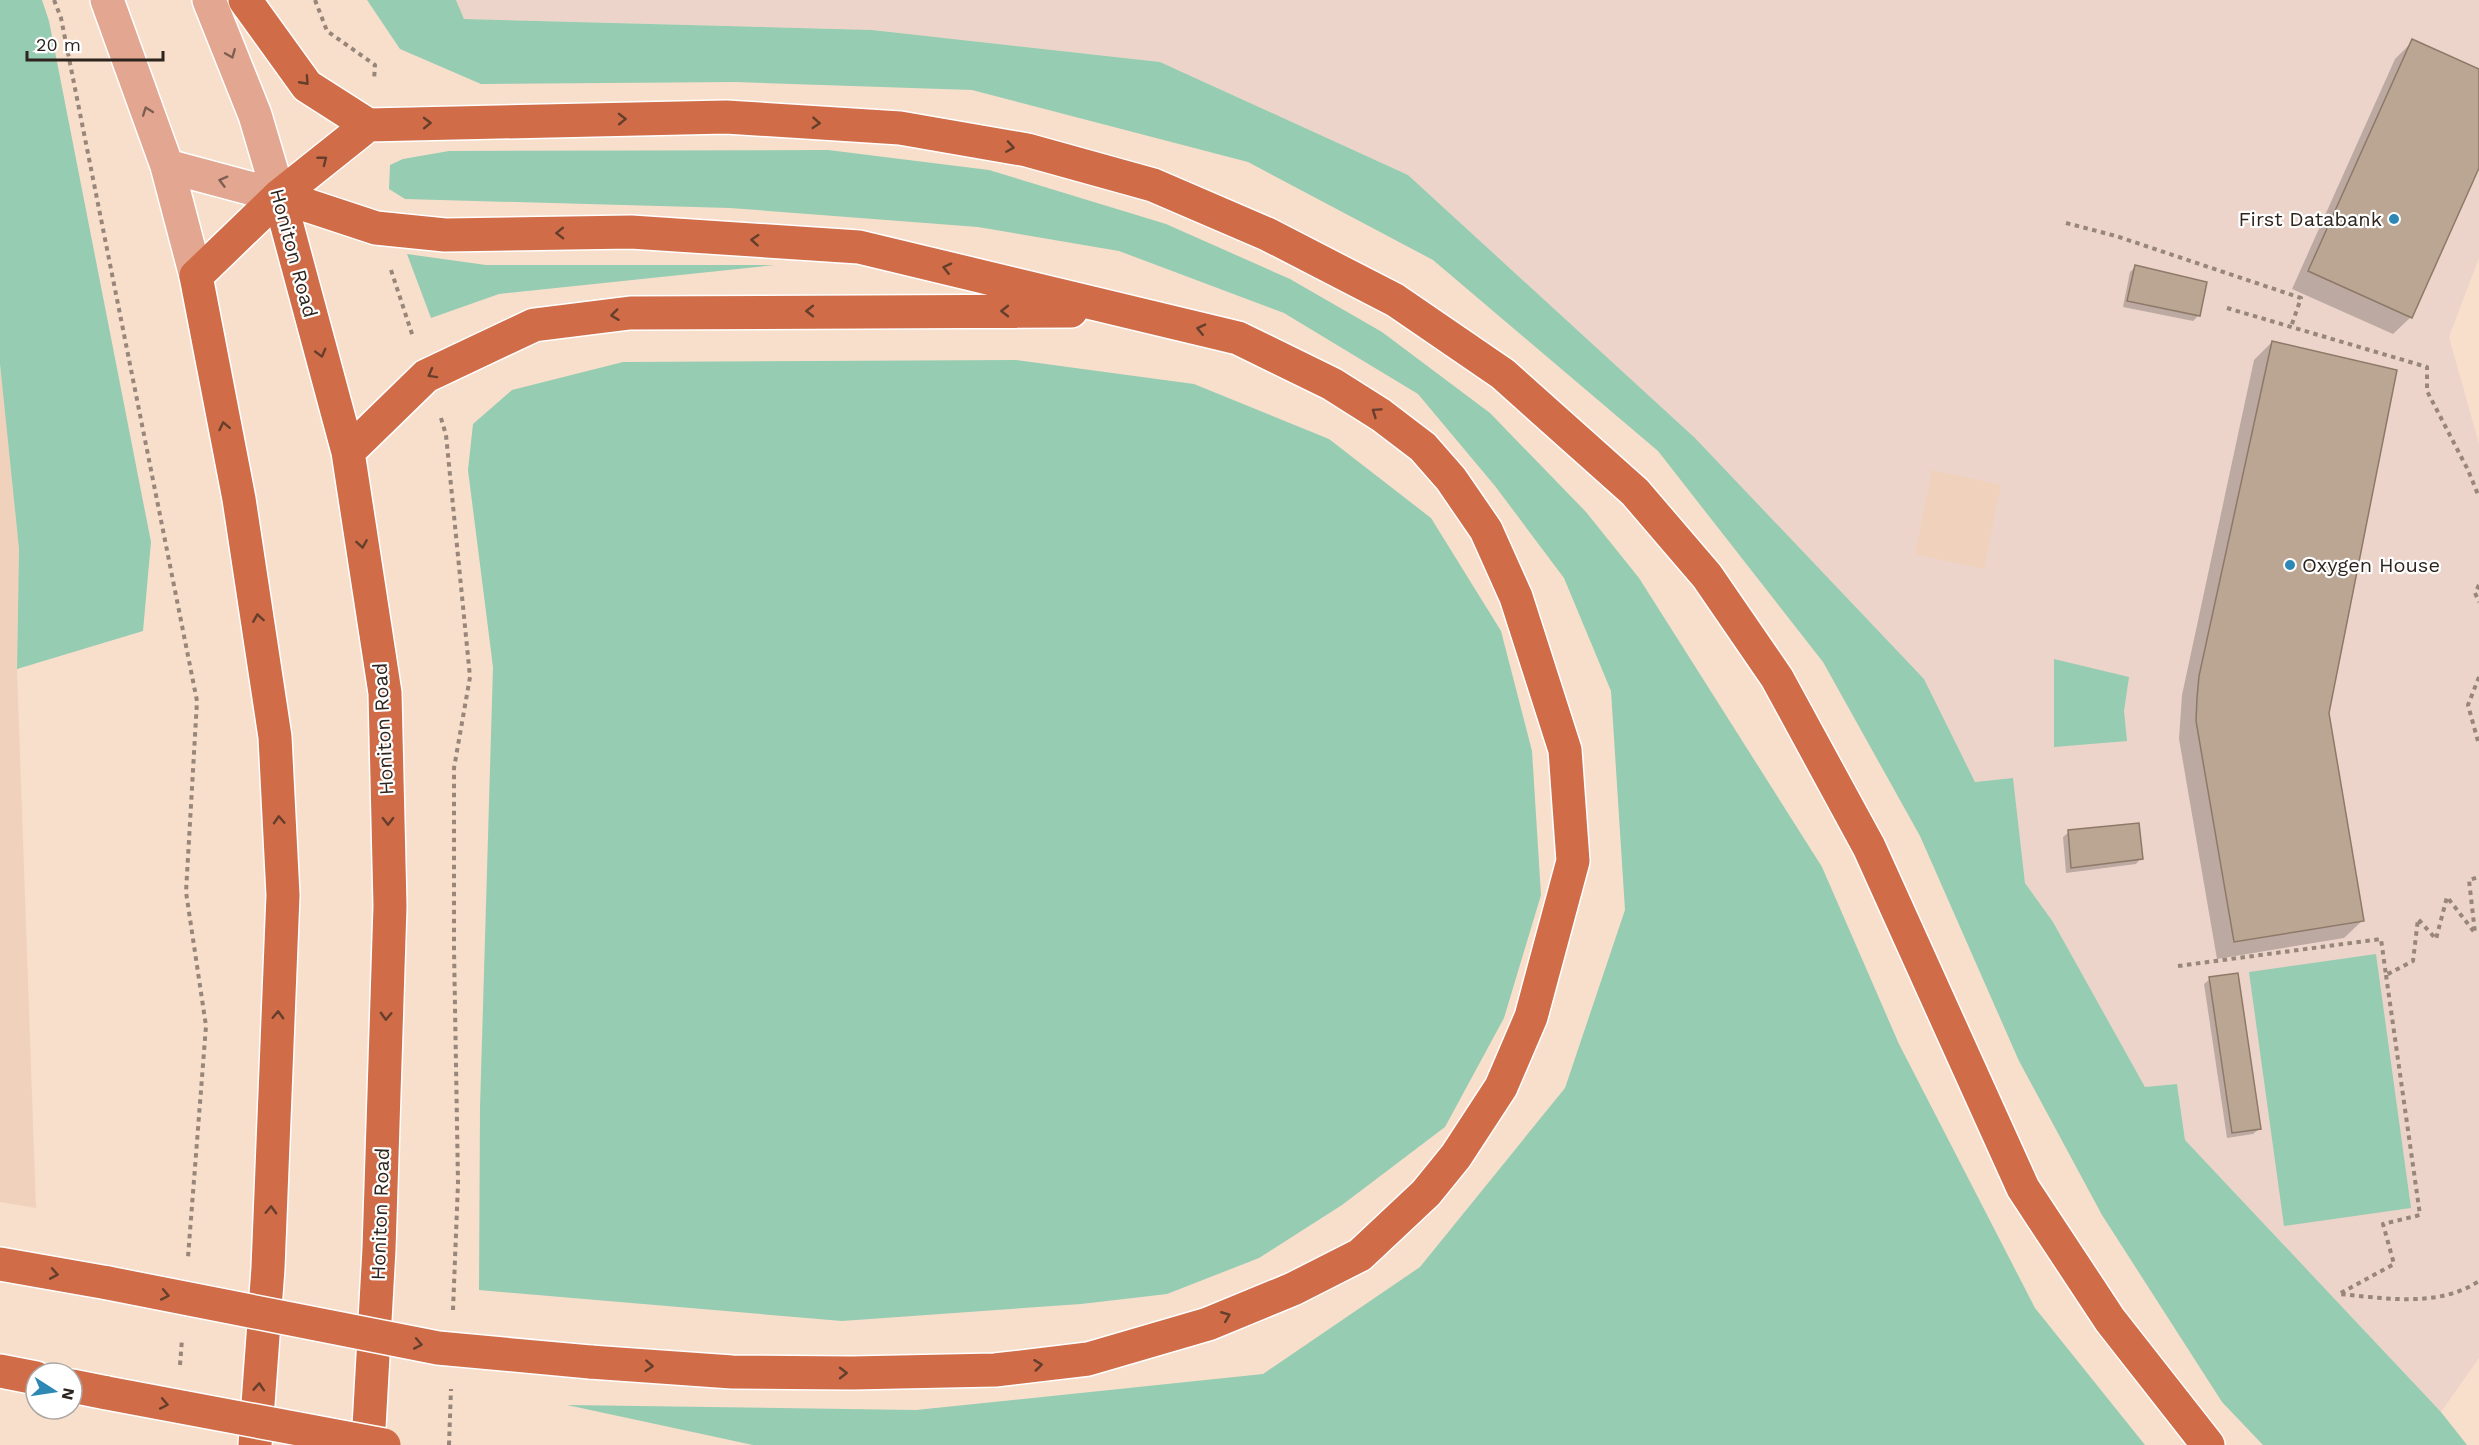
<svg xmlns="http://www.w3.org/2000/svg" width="2479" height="1445" font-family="'Work Sans',sans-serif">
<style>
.commercial{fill:#ecd4ca}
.built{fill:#f0d2bc}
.green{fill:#96ccb2}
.shadow{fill:#0003}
.building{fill:#bba593;stroke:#8e7968;stroke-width:1.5}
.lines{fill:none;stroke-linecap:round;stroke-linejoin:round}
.primary-casing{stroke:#fff;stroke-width:36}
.highway-casing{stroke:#fff;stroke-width:36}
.path{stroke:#978679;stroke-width:4;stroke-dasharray:4.5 4.5;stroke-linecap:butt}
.primary{stroke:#e3a791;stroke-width:33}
.highway{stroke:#d06d48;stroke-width:33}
.highway-bridge-casing{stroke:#fff;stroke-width:36;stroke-linecap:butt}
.highway-bridge{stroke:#d06d48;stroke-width:33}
.oneway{stroke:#7f5f51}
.oneway2{stroke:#663e2c}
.poi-dot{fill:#2e88b5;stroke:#fff;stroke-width:2}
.labels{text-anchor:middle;stroke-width:4.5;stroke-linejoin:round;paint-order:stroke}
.poi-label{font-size:20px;fill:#2d241d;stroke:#fff;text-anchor:end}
.street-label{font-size:20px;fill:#2d241d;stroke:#fff}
</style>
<rect width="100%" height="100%" fill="#f7dfcc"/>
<path class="commercial" d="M456,0H2479V258L2449,337L2479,444V1358L2441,1412L2185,1140L2177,1084L2145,1087L2053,922L2025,883L2013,778L1975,782L1924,679L1695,438L1408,175L1160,62L872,30L464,19Z"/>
<path class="built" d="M0,364L19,549L17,670L36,1208L0,1202Z
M1932,470L2001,485L1984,569L1915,554Z"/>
<path class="green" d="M0,0H42L49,21L151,542L143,631L17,669L19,549L0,364Z
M367,0H456L464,19L872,30L1160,62L1408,175L1695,438L1924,679L1975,782L2013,778L2025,883L2053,922L2145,1087L2177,1084L2185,1140L2441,1412L2467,1445H2263L2222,1402L2102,1215L2019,1061L1920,836L1823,662L1658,451L1433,260L1248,162L972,90L735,82L481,84L400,49Z
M828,150L989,170L1166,224L1290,279L1382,332L1490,413L1586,512L1639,578L1729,720L1822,867L1899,1044L2035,1308L2145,1445H753L567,1405L916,1410L1263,1374L1420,1267L1565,1088L1625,910L1611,691L1564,578L1495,486L1418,394L1284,313L1119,251L978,227L730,208L405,199L389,189L390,165L403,159L449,151Z
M407,254L486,265H775L499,294L431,318Z
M1016,360L1194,384L1329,439L1431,518L1501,631L1532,751L1541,895L1504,1018L1445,1127L1342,1205L1259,1258L1167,1294L1081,1304L842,1321L479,1290L480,1108L493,667L468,470L473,424L512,390L623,362Z
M2054,659L2129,677L2124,711L2127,741L2054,747Z
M2376,954L2411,1208L2284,1226L2249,972Z"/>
<path class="shadow" d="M2413,41L2479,71V164L2411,317L2393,334L2292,289L2395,59Z
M2135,267L2199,315L2193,321L2123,307L2130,272Z
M2272,342L2327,713L2362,921L2344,938L2217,959L2179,739L2182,695L2254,360Z
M2069,832L2141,858L2136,864L2066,873L2063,837Z
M2210,979L2259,1129L2253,1134L2227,1138L2204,984Z"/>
<path class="building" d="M2412,39L2479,69V168L2412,318L2308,271Z
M2135,265L2207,282L2200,316L2127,301Z
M2272,341L2397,370L2329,713L2364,921L2234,942L2196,721L2197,698L2199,676Z
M2139,823L2143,859L2071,868L2068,830Z
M2238,973L2261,1129L2232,1133L2209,977Z"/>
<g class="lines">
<g class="primary-casing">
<path id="primary" d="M107,0L167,166L196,276
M209,0L255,115L279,196
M167,166L279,196"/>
</g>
<g class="highway-casing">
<path id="highway" d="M245,0L307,86L368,125L726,117L900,128L1027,150L1153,185L1267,234L1395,300L1503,374L1635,492L1707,576L1777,678L1869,847L2023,1188L2110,1320L2208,1445
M279,196L376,228L445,235L631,232L859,247L1238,338L1332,384L1381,415L1423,447L1451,479L1486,530L1516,597L1565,750L1573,861L1531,1017L1501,1087L1456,1156L1426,1193L1360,1255L1293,1289L1208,1324L1088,1359L995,1370L852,1373L732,1372L590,1362
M279,196L348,452L385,693L390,906L379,1249L368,1445
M348,452L426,376L534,325L630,313L1071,311
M0,1264L108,1283
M0,1371L36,1378
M72,1386L107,1393
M255,1445L268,1268L283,895L275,737L239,499L196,276L279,196L368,125"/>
</g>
<path class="path" d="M54,0L61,18L197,701L186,892L206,1026L188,1257
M315,0L327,31L375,65L374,80
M2066,223L2116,236L2301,298L2291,327
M391,270L413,337
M2227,308L2427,367V391L2468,470L2479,497
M441,418L446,435L470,677L454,768V948L458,1183L453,1310
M2479,585L2475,593L2479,602
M2479,677L2468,705L2479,745
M2178,966L2381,939L2386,975L2413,961L2418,919L2436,939L2447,897L2475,933L2469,880L2479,877
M2386,975L2420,1215L2383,1224L2394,1264L2339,1294C2384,1298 2439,1308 2479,1281
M180,1365L182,1339
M449,1445L451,1389"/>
<use href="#primary" class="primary"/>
<use href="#highway" class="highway"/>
<g class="highway-bridge-casing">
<path id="highway-bridge" d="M108,1283L438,1348L590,1362
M107,1393L384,1445"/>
</g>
<use href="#highway-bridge" class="highway-bridge"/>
</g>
<defs><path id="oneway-chevron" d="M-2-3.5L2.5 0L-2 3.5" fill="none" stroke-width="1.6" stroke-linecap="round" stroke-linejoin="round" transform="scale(1.5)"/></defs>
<g class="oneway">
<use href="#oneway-chevron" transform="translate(231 54) rotate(68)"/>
<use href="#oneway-chevron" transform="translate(147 111) rotate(-110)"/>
<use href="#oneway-chevron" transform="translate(223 181) rotate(-165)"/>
</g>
<g class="oneway2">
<use href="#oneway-chevron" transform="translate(305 81) rotate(48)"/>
<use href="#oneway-chevron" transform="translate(622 119) rotate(-1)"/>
<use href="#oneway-chevron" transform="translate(427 123) rotate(-1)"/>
<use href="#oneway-chevron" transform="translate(816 123) rotate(4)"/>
<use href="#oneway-chevron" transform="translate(1010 147) rotate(9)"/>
<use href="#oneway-chevron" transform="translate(323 160) rotate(-38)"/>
<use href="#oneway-chevron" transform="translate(560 233) rotate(179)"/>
<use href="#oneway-chevron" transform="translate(755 240) rotate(-176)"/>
<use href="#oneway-chevron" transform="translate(947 268) rotate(-166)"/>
<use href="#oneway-chevron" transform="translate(810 311) rotate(-180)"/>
<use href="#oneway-chevron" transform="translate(1005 311) rotate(-180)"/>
<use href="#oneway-chevron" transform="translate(615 315) rotate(173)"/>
<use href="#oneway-chevron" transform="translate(1201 329) rotate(-167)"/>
<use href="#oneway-chevron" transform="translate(321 353) rotate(75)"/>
<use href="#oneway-chevron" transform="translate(432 374) rotate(151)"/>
<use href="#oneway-chevron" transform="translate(1376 412) rotate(-146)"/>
<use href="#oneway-chevron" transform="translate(224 426) rotate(-102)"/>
<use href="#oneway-chevron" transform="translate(362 544) rotate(81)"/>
<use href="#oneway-chevron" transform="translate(258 618) rotate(-99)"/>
<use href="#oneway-chevron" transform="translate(279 820) rotate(-93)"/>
<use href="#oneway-chevron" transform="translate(388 821) rotate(89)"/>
<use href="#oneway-chevron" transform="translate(278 1015) rotate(-88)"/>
<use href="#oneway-chevron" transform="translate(386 1016) rotate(92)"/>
<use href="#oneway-chevron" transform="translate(271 1210) rotate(-88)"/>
<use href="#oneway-chevron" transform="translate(54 1274) rotate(10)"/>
<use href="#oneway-chevron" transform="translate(165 1295) rotate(11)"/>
<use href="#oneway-chevron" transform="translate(1226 1316) rotate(-22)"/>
<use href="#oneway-chevron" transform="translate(418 1344) rotate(11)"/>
<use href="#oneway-chevron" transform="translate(1038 1365) rotate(-7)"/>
<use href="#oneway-chevron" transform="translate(649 1366) rotate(4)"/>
<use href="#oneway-chevron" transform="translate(843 1373)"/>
<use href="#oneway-chevron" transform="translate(259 1387) rotate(-86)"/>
<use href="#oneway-chevron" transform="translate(164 1404) rotate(11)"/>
</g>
<g class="poi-dot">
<circle cx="2394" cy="219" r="6"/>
<circle cx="2290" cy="565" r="6"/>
</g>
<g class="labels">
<g class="poi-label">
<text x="2382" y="226">First Databank</text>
<text x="2302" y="572" text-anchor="start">Oxygen House</text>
</g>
<g class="street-label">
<text transform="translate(294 253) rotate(75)" y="7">Honiton Road</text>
<text transform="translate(383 729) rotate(-93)" y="7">Honiton Road</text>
<text transform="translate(380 1214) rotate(-88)" y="7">Honiton Road</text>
</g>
</g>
<g transform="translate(54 1391) rotate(102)"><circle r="28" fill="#ffffff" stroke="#aba7a5" stroke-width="1.5"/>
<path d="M0-4.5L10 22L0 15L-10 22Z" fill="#2e88b5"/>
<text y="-9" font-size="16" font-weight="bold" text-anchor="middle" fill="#2d241d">N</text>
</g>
<path d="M27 51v9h136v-9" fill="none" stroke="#2d241d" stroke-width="3"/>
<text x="36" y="51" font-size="18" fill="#2d241d" stroke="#ffffff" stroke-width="4.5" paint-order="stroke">20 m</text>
</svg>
